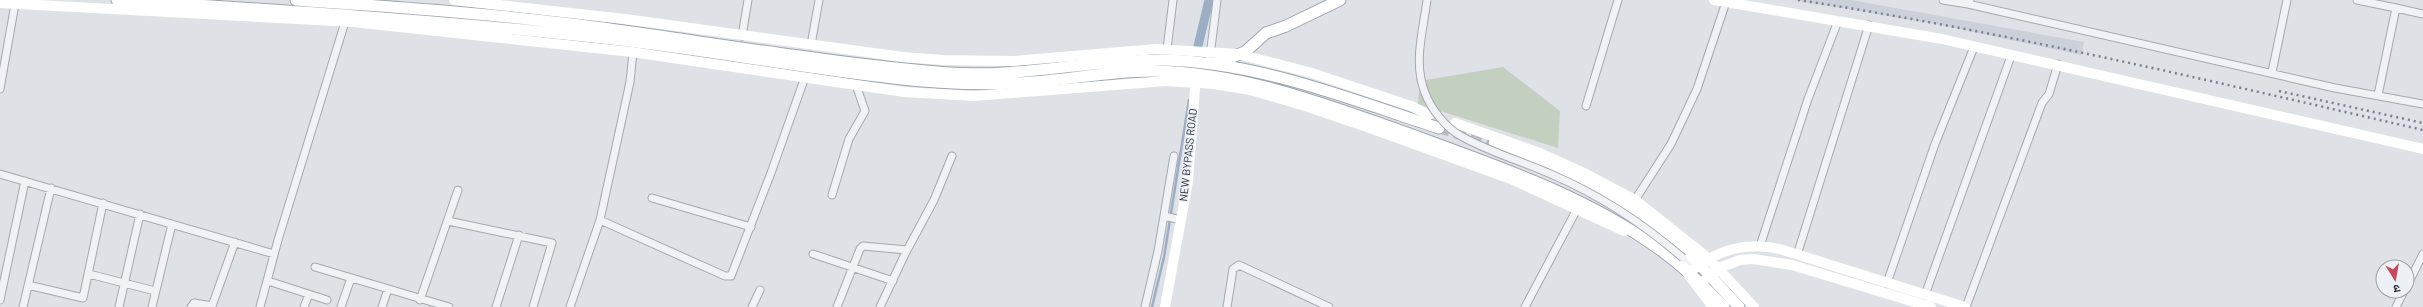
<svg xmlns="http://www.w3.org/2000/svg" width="2423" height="307" font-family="Barlow,'Noto Sans Devanagari',sans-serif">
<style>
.built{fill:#ccd0d8}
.green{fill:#c3d0c0}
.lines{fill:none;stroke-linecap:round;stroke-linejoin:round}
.stream{stroke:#9baec4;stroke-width:2.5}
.canal{stroke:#9baec4;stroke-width:9}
.primary-tunnel{stroke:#babdc4;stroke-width:11;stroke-dasharray:11 5.5;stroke-linecap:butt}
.street-casing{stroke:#a4a8b0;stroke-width:9}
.primary-casing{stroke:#9ea5b1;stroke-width:13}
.street{stroke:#f0f2f5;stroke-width:7}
.secondary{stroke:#fff;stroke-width:10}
.primary{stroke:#fff;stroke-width:11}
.rail{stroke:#78808f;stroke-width:2.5;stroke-dasharray:2 4;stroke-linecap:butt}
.street-bridge-casing{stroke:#a4a8b0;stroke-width:9;stroke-linecap:butt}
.street-bridge{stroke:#f0f2f5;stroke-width:7}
.labels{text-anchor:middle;stroke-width:3;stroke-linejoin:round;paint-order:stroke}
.street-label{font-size:11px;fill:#282f3c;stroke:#edf0f4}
</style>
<rect width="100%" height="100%" fill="#dee1e6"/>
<path class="built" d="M1794,0H1851L2084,42L2081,55L1941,25Z"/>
<path class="green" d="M1503,67L1560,111L1558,148L1418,104L1420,81Z"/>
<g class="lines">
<path class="stream" d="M1152,307L1164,257L1189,100"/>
<path class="canal" d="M1198,46L1209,0"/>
<path class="primary-tunnel" d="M1439,128L1494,144"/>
<g class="street-casing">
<path id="street" d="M1943,0L1968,4L1970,0
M2357,0L2396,8L2378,95
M1968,4L2335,88L2423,104
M2396,8L2423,14
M742,36L748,0
M811,45L819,0
M1167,49L1173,0
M1209,64L1217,0
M2272,72L2287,0
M0,89L15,4
M1586,106L1618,0
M0,174L274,254
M832,195L849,139L865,111L856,85
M652,198L751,227
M1635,200L1671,144L1697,89L1726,2
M1164,216L1181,220
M600,220L725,276H731L771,173L805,77
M448,221L552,243L533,307
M1760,246L1808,99L1838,21
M813,254L893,281
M1797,255L1869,25
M1683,258L1694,269
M315,267L449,307
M89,274L155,291
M268,281L327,300
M1887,283L1935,144L1974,47
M28,285L83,298L103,203
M2407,286L2423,254
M1925,295L2011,56
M0,300L25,181
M420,300L458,190
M23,307L51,188
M119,307L140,214
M152,307L172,224
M191,307L194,303L212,306L235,242
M260,307L278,240L345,22
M304,307L309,294
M341,307L351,278
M382,307L388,289
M496,307L519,235
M570,307L600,220L630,82L633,52
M752,307L760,290
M837,307L860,249L863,246L907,250
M880,307L905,254L934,200L952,156
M1145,307L1158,251L1174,156
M1227,307L1233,269L1239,265L1329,307
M1525,307L1577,209
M1966,307L2042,103L2049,94L2058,64
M2396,307L2404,291"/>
</g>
<g class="primary-casing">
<path id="primary" d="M117,0C276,10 435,20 593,37C694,47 793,67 893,78C934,83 977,85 1018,83C1063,81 1107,71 1152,71C1240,72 1322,103 1404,132C1493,165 1584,194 1662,251C1684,267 1705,287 1724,307
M296,0C391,7 485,13 580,25C703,41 825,63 949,73C1021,78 1092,59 1163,60C1258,62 1350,99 1439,128
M1213,64L1245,52L1266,33L1286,26L1340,0
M1494,144L1563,170L1634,211L1688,252L1739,307"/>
</g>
<use href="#street" class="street"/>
<path class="secondary" d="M454,0L625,19L903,57L943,60L1014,61L1156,49L1238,54L1312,73L1411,106L1429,115
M1714,0L1942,39L2423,149
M0,3L353,22L632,52L904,92L974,96L1166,81L1214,84L1250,90L1302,105L1367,127L1511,179L1624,231
M1455,123L1540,153L1584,173L1635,200L1708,258L1754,307
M1700,284L1719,268L1740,260L1753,259L1792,265L1931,307
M1165,307L1188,181L1196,75
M1713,307L1688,274C1715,250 1748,240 1783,250L1965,307"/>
<use href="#primary" class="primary"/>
<path class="rail" d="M1798,0C2008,32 2215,82 2423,130
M2279,91L2423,123"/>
<g class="street-bridge-casing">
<path id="street-bridge" d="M1427,0C1423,31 1413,63 1425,93C1431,109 1446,128 1461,136C1489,152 1524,162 1553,175C1599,195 1645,225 1683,258"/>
</g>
<use href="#street-bridge" class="street-bridge"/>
</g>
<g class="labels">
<g class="street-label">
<text transform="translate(1188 155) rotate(-84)" y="4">NEW BYPASS ROAD</text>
</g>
</g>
<g transform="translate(2395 279) rotate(169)"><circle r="19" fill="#edf0f4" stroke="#9ea3aa"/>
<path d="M0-3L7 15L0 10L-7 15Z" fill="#c44a5a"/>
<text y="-6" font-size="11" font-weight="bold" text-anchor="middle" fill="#282f3c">उ</text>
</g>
</svg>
